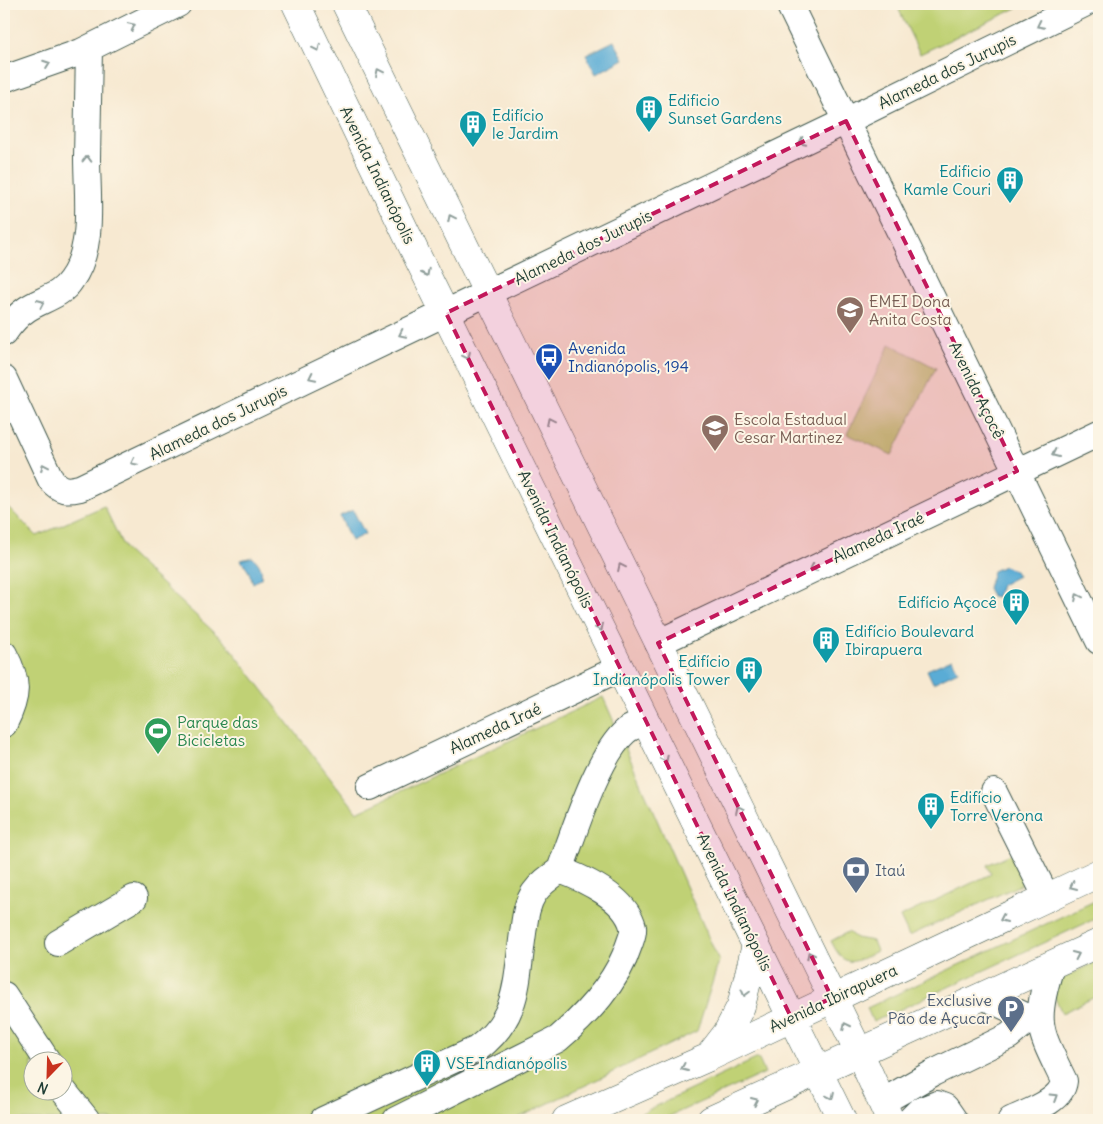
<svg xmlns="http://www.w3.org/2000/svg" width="1103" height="1124" font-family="Delius,sans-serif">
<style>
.green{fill:#c0d174;stroke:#708754;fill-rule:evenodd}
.water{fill:#5aacd5;stroke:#3c7484}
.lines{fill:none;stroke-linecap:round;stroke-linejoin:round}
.minor-casing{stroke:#3f574c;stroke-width:28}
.major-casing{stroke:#3f574c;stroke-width:29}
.minor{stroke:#fff;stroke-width:26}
.major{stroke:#fff;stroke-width:28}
.oneway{stroke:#8f9e9a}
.marked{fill:#c2185b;fill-opacity:0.2;stroke:#c2185b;stroke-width:4;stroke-dasharray:10 6;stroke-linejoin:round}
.labels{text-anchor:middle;stroke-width:4;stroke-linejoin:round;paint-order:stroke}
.street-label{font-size:16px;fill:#1f3d34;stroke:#fcf5e5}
.culture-label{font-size:16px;fill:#0d838f;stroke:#fcf5e5;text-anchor:start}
.education-label{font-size:16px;fill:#785e54;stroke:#fcf5e5;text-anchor:start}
.transit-label{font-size:16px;fill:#164399;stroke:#fcf5e5;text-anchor:start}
.leisure-label{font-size:16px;fill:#27864d;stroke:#fcf5e5;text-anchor:start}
.service-label{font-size:16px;fill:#4e5e75;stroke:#fcf5e5;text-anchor:start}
</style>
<rect width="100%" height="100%" fill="#fcf5e5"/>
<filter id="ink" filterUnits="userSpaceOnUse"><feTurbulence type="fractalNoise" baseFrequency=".02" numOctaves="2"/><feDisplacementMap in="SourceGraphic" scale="10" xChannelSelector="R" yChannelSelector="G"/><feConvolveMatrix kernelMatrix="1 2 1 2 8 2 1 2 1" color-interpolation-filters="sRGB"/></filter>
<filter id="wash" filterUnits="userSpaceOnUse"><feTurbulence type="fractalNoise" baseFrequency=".0096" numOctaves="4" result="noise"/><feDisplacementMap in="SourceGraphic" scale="20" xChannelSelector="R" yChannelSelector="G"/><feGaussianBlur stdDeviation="1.12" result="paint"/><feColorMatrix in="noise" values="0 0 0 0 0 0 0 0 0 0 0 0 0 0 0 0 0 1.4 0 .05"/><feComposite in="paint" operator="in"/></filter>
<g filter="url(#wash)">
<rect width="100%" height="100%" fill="#f7e9d1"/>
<path class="green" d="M913,4H1025L920,54L899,10Z
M890,344L936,368L892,455L847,434Z
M4,503L37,536L104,506L125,550L228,645L357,812L603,697L719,961L697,1031L514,1120H4ZM32,1062H62V1092H32Z
M1017,851L1031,880L909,936L900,917L991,874L987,865Z
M1099,899V917L873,1022L867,1008Z
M848,932L856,938L873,941L877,951C852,964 845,969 831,941Z
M1099,960V995L1062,1013L1049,985Z
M758,1058L765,1073L661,1120H627Z"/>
<path class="water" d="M614,41L624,59L596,74L586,55Z
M353,510L365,534L351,541L340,516Z
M252,557C259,562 263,570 261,578L253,583L249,572L241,560Z
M1004,566L1015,571L1018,576L1001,585L997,597L992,596L988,588L993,571Z
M952,659L958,671L933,683L927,670Z"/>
</g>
<g filter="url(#ink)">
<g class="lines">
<g class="minor-casing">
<path id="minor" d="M789,4L1099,641
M4,79L81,52L178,4
M4,333C10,324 18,315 27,309C42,299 61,296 71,280C95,247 87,196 87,158C88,121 88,84 89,48
M4,379L51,480C60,491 67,491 80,488L846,121L1084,4
M658,643L1099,433
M4,654C19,682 18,696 4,724
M370,787L620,668
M994,792L1047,898
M560,870C574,833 597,756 626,731C631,727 640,724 646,721
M58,943L134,898
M4,995L48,1062
M62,1089L87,1120
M882,1102L933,1073L1009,1036L1022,1025L1023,1015L985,997
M323,1120L477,1049C520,1017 516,981 523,933C525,919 526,905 534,893C541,883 550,877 560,870C584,879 626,898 633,927C634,933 631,939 629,945C617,983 587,1014 558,1039L396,1120
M910,1120L919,1111L937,1104L945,1107L954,1120
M1011,1120C1027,1112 1062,1102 1064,1081C1039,1029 1033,1024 1051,966"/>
</g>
<g class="major-casing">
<path id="major" d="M296,4L419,260L842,1120
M346,4L860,1054L890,1120
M710,1055L727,1033L741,1006L756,945
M566,1120L709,1057L1099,873
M711,1120L1099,943"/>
</g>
<use href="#minor" class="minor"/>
<use href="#major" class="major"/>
</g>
<defs><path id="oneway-chevron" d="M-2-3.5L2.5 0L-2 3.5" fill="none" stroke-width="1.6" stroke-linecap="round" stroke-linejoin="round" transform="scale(1.25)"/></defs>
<g class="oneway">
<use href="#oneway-chevron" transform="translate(1040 25) rotate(154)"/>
<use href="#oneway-chevron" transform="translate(132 26) rotate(-26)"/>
<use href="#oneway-chevron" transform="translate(317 48) rotate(64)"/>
<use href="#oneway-chevron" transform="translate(47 64) rotate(-20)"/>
<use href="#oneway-chevron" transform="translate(379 72) rotate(-116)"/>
<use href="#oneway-chevron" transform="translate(802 142) rotate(154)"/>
<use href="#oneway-chevron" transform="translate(87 159) rotate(-89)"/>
<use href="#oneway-chevron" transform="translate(451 218) rotate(-116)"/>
<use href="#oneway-chevron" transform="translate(426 273) rotate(63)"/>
<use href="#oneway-chevron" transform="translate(41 303) rotate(-25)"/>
<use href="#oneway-chevron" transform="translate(402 334) rotate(154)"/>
<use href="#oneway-chevron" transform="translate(467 356) rotate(64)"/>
<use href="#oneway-chevron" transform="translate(312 377) rotate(154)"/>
<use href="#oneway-chevron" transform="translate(550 421) rotate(-116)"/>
<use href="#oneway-chevron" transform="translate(1055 454) rotate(155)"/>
<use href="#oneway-chevron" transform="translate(134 462) rotate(154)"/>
<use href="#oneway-chevron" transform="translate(44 467) rotate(-115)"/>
<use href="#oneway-chevron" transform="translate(621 567) rotate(-116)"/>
<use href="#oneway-chevron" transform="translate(813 568) rotate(154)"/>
<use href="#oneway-chevron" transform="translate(1078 597) rotate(-116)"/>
<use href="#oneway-chevron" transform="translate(600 628) rotate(64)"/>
<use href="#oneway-chevron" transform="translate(665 759) rotate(64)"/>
<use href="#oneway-chevron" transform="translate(739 809) rotate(-116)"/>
<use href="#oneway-chevron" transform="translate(1073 886) rotate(155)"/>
<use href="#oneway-chevron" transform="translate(1003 919) rotate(155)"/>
<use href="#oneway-chevron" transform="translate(810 955) rotate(-117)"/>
<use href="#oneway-chevron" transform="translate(1076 955) rotate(-25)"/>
<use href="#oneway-chevron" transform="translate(745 993) rotate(105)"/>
<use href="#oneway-chevron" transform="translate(846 1026) rotate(-117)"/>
<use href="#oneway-chevron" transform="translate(684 1068) rotate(156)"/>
<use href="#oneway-chevron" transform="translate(831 1096) rotate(64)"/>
<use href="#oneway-chevron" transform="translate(1054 1097) rotate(-32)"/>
<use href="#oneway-chevron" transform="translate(755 1101) rotate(-24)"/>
</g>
</g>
<path class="marked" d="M846,121L1017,471L658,643L832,998L791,1017L446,313Z"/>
<defs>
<g id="building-pin" transform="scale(1.4375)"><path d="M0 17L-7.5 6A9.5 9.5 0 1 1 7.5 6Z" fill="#0f9aa8" stroke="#fcf5e5"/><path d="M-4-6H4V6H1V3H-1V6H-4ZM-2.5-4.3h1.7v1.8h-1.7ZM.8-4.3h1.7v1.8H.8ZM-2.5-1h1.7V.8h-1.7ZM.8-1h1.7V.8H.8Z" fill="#fff"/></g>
<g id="school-pin" transform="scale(1.4375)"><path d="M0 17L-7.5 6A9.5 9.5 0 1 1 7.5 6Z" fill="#8d6e63" stroke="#fcf5e5"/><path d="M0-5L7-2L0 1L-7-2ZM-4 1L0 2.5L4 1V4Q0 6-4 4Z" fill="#fff"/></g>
<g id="bus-pin" transform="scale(1.4375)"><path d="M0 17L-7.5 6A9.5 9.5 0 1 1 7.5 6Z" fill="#1a4fb4" stroke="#fcf5e5"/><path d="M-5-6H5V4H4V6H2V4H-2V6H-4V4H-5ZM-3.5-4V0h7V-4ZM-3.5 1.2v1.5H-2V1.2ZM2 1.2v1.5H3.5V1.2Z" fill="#fff"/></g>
<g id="stadium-pin" transform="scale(1.4375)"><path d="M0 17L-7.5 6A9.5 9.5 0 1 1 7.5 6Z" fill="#2e9e5b" stroke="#fcf5e5"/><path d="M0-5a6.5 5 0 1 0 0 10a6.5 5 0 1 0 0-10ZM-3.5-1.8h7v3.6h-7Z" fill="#fff"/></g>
<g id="bank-pin" transform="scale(1.4375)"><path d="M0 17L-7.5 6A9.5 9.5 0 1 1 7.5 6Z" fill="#5c6f8a" stroke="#fcf5e5"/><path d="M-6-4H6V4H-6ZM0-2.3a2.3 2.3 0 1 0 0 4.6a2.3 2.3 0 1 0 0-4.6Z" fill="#fff"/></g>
<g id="parking-pin" transform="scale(1.4375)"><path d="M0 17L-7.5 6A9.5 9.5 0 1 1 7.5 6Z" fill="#5c6f8a" stroke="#fcf5e5"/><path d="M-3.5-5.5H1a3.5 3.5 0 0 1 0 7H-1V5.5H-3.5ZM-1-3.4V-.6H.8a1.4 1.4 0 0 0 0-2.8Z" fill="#fff"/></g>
</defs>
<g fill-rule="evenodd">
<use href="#building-pin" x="649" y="109"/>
<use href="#building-pin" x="473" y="124"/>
<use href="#building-pin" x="1010" y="180"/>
<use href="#school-pin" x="850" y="310"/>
<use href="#bus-pin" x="549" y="357"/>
<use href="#school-pin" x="715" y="428"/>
<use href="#building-pin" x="1016" y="602"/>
<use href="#building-pin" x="826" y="640"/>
<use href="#building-pin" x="749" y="670"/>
<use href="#stadium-pin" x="158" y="731"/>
<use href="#building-pin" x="931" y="806"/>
<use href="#bank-pin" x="856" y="870"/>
<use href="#parking-pin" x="1011" y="1009"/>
<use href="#building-pin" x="427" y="1063"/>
</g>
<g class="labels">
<g class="street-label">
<text transform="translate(947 71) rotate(-26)" y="6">Alameda dos Jurupis</text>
<text transform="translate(378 175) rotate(64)" y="6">Avenida Indianópolis</text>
<text transform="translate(583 247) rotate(-26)" y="6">Alameda dos Jurupis</text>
<text transform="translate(977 390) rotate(64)" y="6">Avenida Açocê</text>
<text transform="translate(218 422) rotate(-26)" y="6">Alameda dos Jurupis</text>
<text transform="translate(878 537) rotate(-25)" y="6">Alameda Iraé</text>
<text transform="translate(556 539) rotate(64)" y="6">Avenida Indianópolis</text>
<text transform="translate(495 728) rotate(-25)" y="6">Alameda Iraé</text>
<text transform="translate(735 902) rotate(64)" y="6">Avenida Indianópolis</text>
<text transform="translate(833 998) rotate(-25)" y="6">Avenida Ibirapuera</text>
</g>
<g class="culture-label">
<text x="668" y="106">Edificio<tspan x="668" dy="18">Sunset Gardens</tspan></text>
<text x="492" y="121">Edifício<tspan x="492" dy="18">le Jardim</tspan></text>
<text x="991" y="177" text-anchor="end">Edificio<tspan x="991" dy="18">Kamle Couri</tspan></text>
<text x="997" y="608" text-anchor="end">Edifício Açocê</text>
<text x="845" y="637">Edifício Boulevard<tspan x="845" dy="18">Ibirapuera</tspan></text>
<text x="730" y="667" text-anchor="end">Edifício<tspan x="730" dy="18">Indianópolis Tower</tspan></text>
<text x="950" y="803">Edifício<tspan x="950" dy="18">Torre Verona</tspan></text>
<text x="446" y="1069">VSE Indianópolis</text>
</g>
<g class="education-label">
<text x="869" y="307">EMEI Dona<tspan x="869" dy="18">Anita Costa</tspan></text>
<text x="734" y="425">Escola Estadual<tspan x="734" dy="18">Cesar Martinez</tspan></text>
</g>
<g class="transit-label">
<text x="568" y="354">Avenida<tspan x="568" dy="18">Indianópolis, 194</tspan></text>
</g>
<g class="leisure-label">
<text x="177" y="728">Parque das<tspan x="177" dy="18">Bicicletas</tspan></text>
</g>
<g class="service-label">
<text x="875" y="876">Itaú</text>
<text x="992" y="1006" text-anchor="end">Exclusive<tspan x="992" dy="18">Pão de Açucar</tspan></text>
</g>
</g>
<rect width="1103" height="1124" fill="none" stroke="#fcf5e5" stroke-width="20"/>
<g transform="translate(48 1076) rotate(203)"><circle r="24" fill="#fcf5e5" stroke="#a4ab9e"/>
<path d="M0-4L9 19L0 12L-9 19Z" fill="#c8321e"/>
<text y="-8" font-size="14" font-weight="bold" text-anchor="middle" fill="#1f3d34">N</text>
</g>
</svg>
